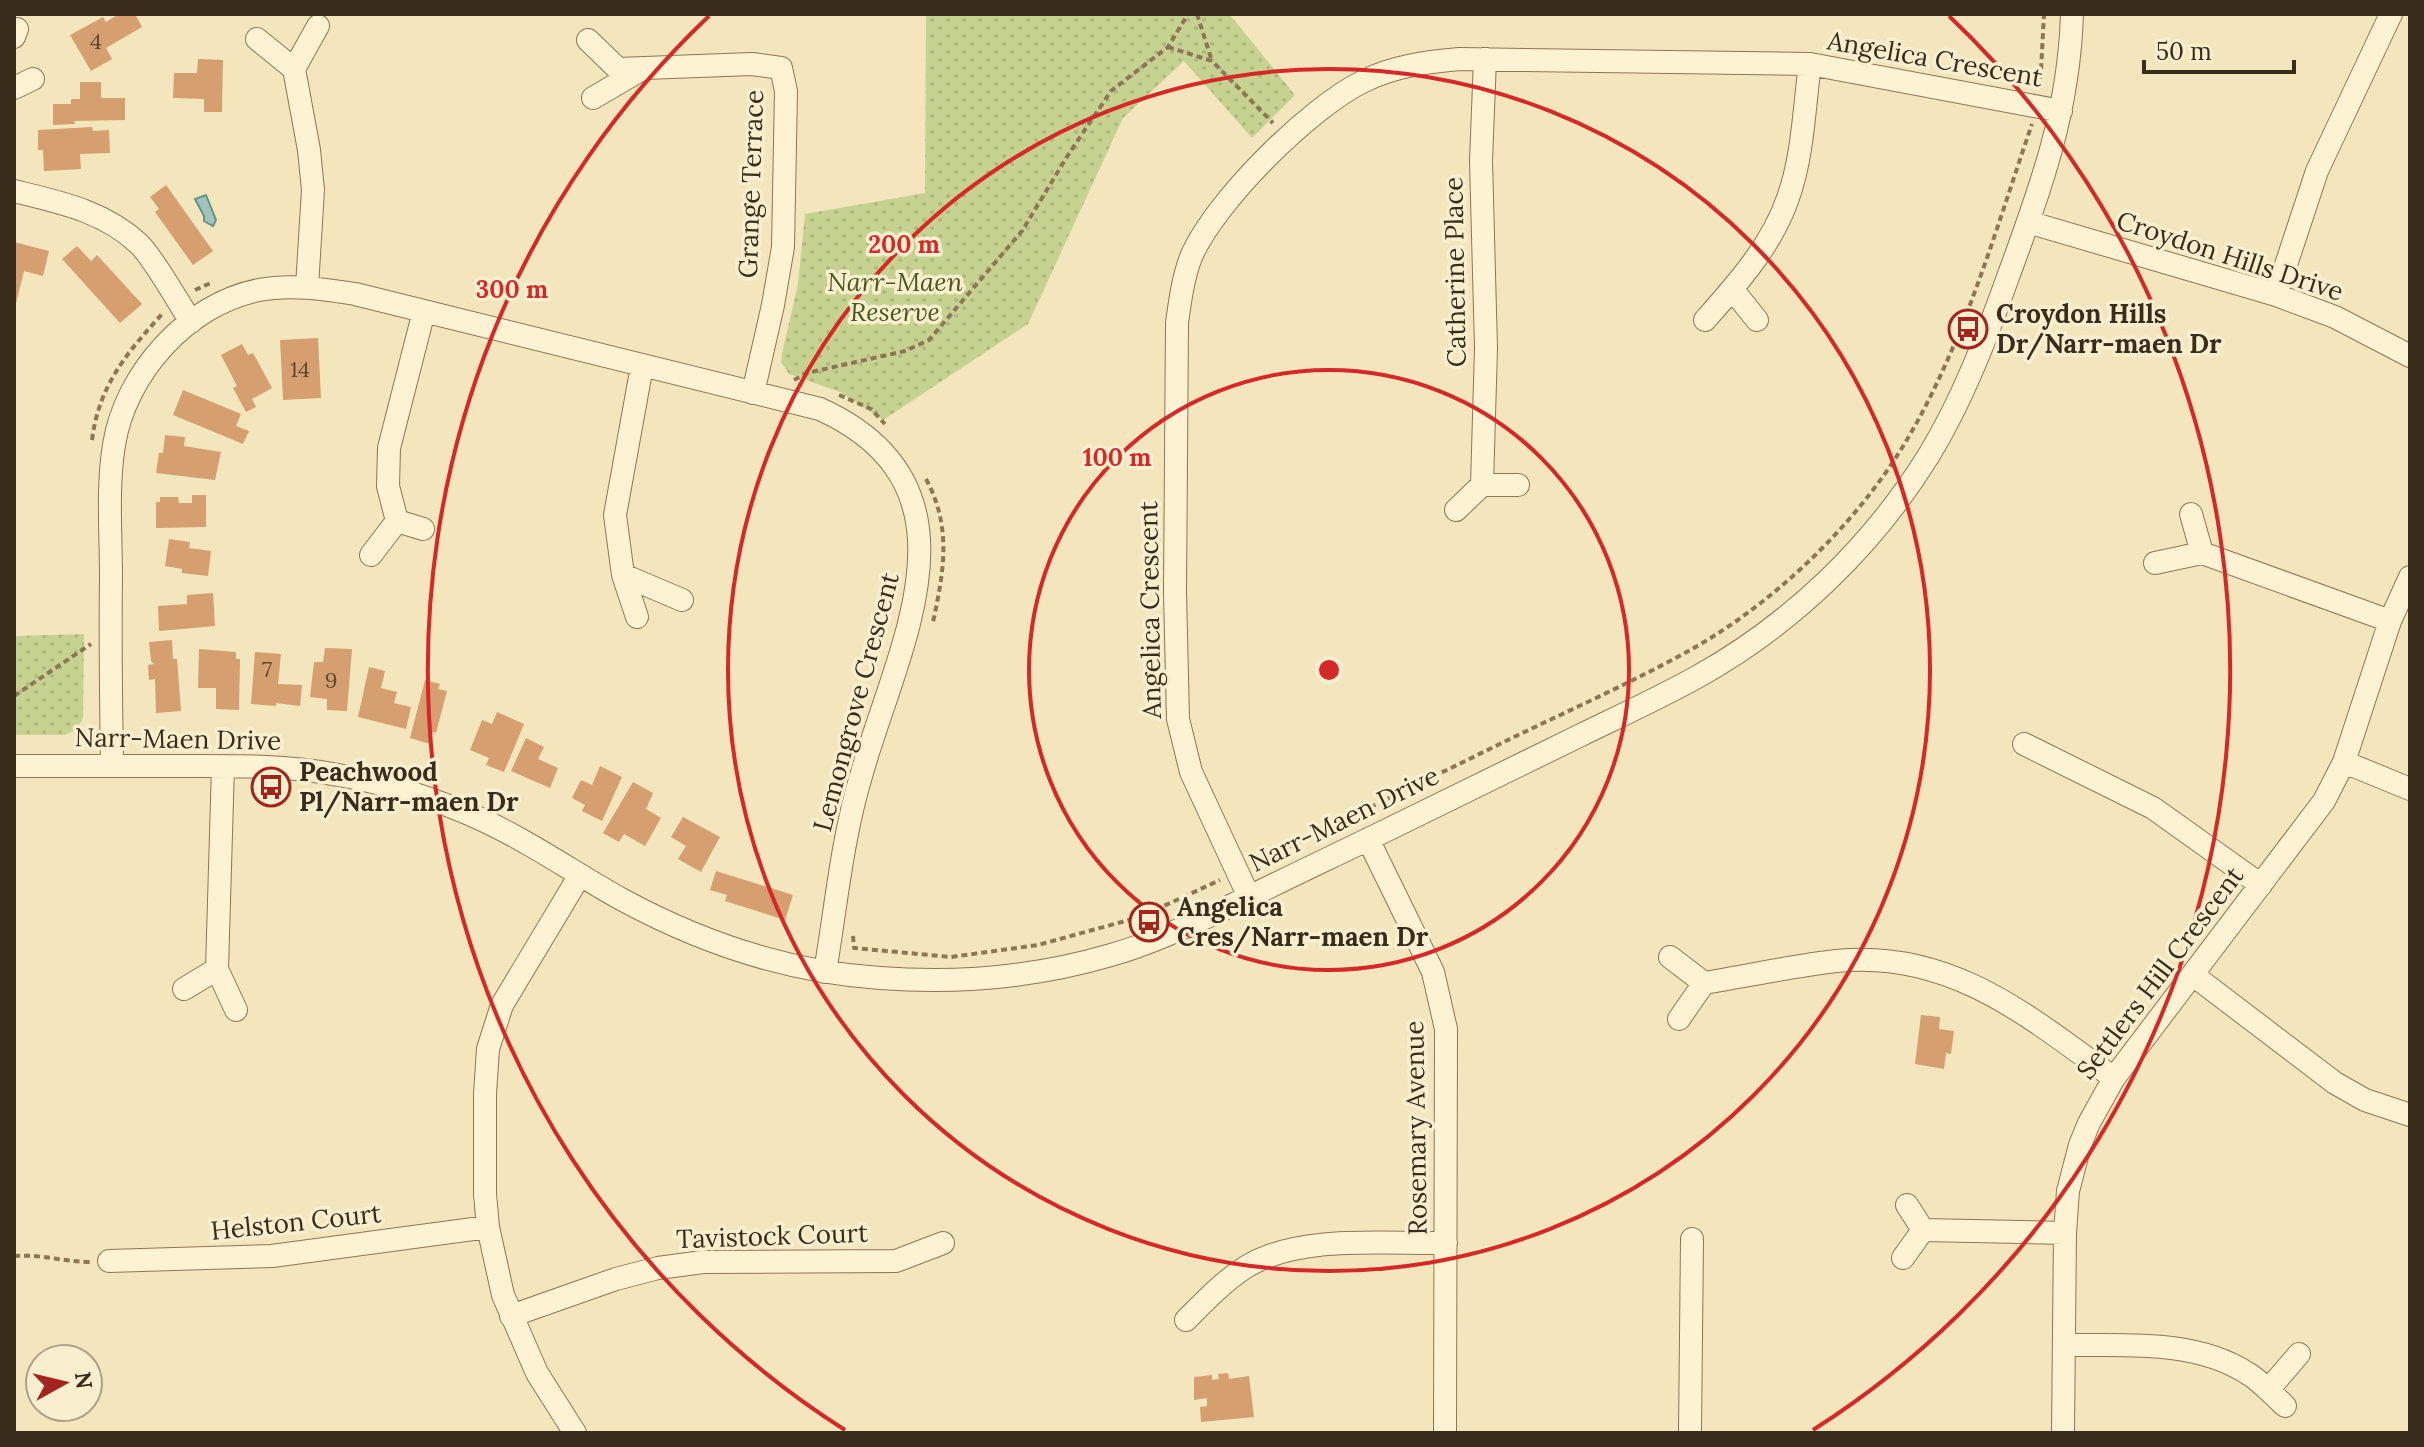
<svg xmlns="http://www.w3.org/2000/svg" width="2424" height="1447" font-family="Lora,serif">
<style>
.park{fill:url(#park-dots)}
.water{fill:#a1c3bb;stroke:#68928a;stroke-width:2}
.building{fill:#d59f6f}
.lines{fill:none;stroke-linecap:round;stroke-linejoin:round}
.street-casing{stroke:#8d7654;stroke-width:24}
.path{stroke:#8d7654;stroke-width:4;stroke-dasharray:6 4;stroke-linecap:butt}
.street{stroke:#fdf2d1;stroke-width:22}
.ring{fill:none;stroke:#d62828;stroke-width:4}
.labels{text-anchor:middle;stroke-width:7;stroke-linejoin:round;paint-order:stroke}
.number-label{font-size:22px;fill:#614930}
.street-label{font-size:26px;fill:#3a2c1b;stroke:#f9efce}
.park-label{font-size:26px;font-style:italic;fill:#47591f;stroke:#f9efce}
.poi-label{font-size:26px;font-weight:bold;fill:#3a2c1b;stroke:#f9efce;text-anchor:start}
.centre{fill:#d62828;stroke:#f9efce;stroke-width:4}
.ring-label{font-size:24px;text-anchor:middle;font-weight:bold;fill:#d62828;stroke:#f9efce;stroke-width:7;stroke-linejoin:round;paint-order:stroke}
</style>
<defs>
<pattern id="park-dots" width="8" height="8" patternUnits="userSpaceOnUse" patternTransform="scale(2)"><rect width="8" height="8" fill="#c6d290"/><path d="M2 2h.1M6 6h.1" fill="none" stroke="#abb47c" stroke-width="1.8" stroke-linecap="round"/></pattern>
</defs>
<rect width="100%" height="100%" fill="#f3e6bd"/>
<path class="park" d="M926,14H1233L1231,16L1295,95L1252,138L1184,61L1123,118L1028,324L883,420L840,392L789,374L781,362L782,354L798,284L805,214L925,193Z
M84,634L83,718L77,730L64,735H14V636Z"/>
<path class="water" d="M206,195L216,220L213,226L204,221V216L195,199Z"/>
<path class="building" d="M119,14H135L142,27L106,48L112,59L91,71L70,35L103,17L106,22Z
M198,59L223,60L222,112H204V99L173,98L174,73H197Z
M80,82H101V98H125V120L74,121L75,124L53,125V104H71V99H80Z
M92,127L93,131L109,130L110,153L80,154L81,169L44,171L43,150H38V130Z
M166,185L213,251L193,265L155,212L159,209L150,197Z
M14,242L49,251L43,276L24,271L15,307Z
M77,246L91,261L97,255L142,304L120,323L62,259Z
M318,338L321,398L283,400L280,340Z
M242,344L248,355L253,353L272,388L252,399L256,407L246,412L233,388L237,386L221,355Z
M183,390L241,414L236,426L249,431L243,444L173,415Z
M165,435L185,437L184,446L221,452L215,480L156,473L159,453H163Z
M192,495H206V527L156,528V502H160V497H178L179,503H192Z
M169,539L190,542L189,548L211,551L208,576L182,573V569L165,566Z
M213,593L215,626L159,631L158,606L187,604V595Z
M172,640L173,659H177L181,711L156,713L155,679L149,680L148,665L154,664L151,661L149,642Z
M325,648L352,649L347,711L327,710V699L310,697L314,662H323Z
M199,649L236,652V659H240L239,710L216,709V688H198Z
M255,652L281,654L278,684L302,685L300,706L276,703V706L251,704Z
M369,667L385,671L381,688L397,692L394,703L411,707L406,729L358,717Z
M425,680L440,684L438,689L447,691L436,733L433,732L430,744L410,738Z
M497,712L524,724L504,772L486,765L489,758L470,750L482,720L492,724Z
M526,738L544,747L538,759L558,768L550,788L511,771Z
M600,766L622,777L602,821L582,811L585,805L572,798L581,780L592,785Z
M633,782L653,793L646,809L661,818L645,846L624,834L619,842L603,833Z
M683,817L720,837L701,872L678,859L686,846L671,837Z
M716,871L793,895L785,920L725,901L727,895L710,890Z
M1921,1015L1940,1017L1939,1029L1954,1031L1951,1054L1946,1053L1944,1069L1915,1064Z
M1228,1373L1229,1379L1249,1376L1254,1417L1201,1422L1200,1407L1207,1406V1398L1194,1400V1377L1212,1375V1380L1219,1379L1218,1374Z"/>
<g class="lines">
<g class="street-casing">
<path id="street" d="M14,37L17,29
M257,39L294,69L318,26
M588,40L618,69L752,64L781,68L786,91L783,247L773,305L753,393
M294,69L309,150L313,190L307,287
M14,88L33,79
M593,98L639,71
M14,191C59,202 104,211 139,244C155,260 178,302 191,322
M2028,222L2276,295L2335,317L2410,356
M1732,289L1757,320
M2276,295L2317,171L2391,14
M1705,320C1737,284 1772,245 1788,198C1803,156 1804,109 1810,64
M1482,485L1486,348L1481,161L1485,59
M1456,510L1482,485H1518
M397,521L388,486L389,448L424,311
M2202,553L2390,621
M371,555L397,521L423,529
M2155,563L2202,553L2191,514
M623,575L682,600
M637,617L623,575L615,515L642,366
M2024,744L2153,808L2261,885
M2344,762L2410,789
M14,766C70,766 127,766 183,766C235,766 287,765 338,775C381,782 422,795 462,811C519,834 569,870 621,899C702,943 788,972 880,978C958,984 1036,977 1111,955C1157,942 1200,920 1243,900C1289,877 1336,855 1383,832C1449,799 1515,767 1581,735C1620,716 1659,698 1697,677C1792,624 1872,547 1929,455C1963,399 1986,338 2008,277C2041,187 2069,112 2072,14
M112,766C111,703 110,641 111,578C111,534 107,488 114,445C125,374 187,304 259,290C291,284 323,289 355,294L820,409C991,487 897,647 861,776C842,839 836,907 825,972
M1368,839L1433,972L1446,1029L1445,1433
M1249,897L1191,772L1178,719L1175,592L1177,323C1180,301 1183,278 1191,257C1215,201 1310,107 1364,81C1394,66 1427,62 1459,59L1810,64L2061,111
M1670,957L1704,983L1679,1019
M217,969L223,766
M2193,975L2335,1083L2365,1100L2410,1115
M1704,983C1748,976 1792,966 1836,961C1950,949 2028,1016 2114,1078
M184,989L217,969L236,1010
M1923,1230L2065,1233
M1903,1258L1923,1230L1907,1205
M109,1261L272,1256L488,1227
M511,1316L616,1279L658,1268L703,1262L896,1261L943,1243
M1186,1320C1205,1301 1224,1281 1246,1267C1299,1234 1385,1244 1446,1243
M2064,1345C2124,1346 2194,1339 2247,1373C2261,1381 2273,1395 2285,1406
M2268,1390L2299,1354
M575,1433L537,1373L503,1295L488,1227L485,1194V1094L488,1049L502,1005L580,875
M1690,1433L1692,1239
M2063,1433L2065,1233L2068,1191L2080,1145L2089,1123L2114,1078L2324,801L2344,762L2390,621L2410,577"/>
</g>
<path class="path" d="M1197,14L1212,61
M1168,47L1212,61L1273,123
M2040,89L2044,14
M195,290L213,282
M794,380L807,373L905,351L929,340L1022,231L1068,155L1111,91L1168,47L1188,14
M839,395L871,409L885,424
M92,440C99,385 127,353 162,314
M926,479C952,527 944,571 933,622
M14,696L91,644
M1253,864C1340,822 1427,780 1514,737C1570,710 1628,684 1683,654C1763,611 1840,540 1891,465C1958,365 1993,237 2032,124
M853,936L854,948L951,957L1038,945L1140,917L1220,880
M14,1256C42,1254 64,1262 91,1262"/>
<use href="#street" class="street"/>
</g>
<g class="ring">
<circle cx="1329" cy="670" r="300"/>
<circle cx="1329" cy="670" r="601"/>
<path d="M845 1430A901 901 0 0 1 709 16M1949 16A901 901 0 0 1 1813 1430"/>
</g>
<defs>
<g id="bus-ring" transform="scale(2)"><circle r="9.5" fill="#f9efce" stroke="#a2241d" stroke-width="1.5"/><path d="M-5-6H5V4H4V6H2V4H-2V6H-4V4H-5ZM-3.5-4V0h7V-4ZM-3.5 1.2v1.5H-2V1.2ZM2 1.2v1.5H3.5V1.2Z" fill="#a2241d"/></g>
</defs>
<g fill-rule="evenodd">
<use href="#bus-ring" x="1968" y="329"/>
<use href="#bus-ring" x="271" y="787"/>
<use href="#bus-ring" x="1149" y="922"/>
</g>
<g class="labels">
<g class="number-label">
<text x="96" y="49">4</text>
<text x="300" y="377">14</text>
<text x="267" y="677">7</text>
<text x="331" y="688">9</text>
</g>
<g class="street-label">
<text transform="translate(1935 59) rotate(10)" y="9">Angelica Crescent</text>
<text transform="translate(751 184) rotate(-88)" y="9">Grange Terrace</text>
<text transform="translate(2230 256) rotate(18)" y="9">Croydon Hills Drive</text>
<text transform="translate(1455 272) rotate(-91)" y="9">Catherine Place</text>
<text transform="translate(1150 610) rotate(-91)" y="9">Angelica Crescent</text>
<text transform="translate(856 702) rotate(-75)" y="9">Lemongrove Crescent</text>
<text transform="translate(178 739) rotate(1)" y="9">Narr-Maen Drive</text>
<text transform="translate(1344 819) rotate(-26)" y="9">Narr-Maen Drive</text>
<text transform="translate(2160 973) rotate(-53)" y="9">Settlers Hill Crescent</text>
<text transform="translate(1416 1128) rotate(-91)" y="9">Rosemary Avenue</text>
<text transform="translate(296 1222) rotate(-6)" y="9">Helston Court</text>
<text transform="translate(772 1236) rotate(-2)" y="9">Tavistock Court</text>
</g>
<g class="park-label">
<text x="895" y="291">Narr-Maen<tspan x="895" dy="30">Reserve</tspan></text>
</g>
<g class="poi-label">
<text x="1996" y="323">Croydon Hills<tspan x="1996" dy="30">Dr/Narr-maen Dr</tspan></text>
<text x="299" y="781">Peachwood<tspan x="299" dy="30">Pl/Narr-maen Dr</tspan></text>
<text x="1177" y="916">Angelica<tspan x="1177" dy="30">Cres/Narr-maen Dr</tspan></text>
</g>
</g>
<circle cx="1329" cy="670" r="12" class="centre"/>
<g class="ring-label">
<text x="904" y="253">200 m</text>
<text x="512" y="298">300 m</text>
<text x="1117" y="466">100 m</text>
</g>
<rect width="2424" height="1447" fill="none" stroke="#3a2c1b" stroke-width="32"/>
<g transform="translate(64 1383) rotate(82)"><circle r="38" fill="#f9efce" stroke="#ada186" stroke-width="2"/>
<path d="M0-6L14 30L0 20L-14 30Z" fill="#a2241d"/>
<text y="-12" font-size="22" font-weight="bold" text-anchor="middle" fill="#3a2c1b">N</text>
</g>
<path d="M2144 60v12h150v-12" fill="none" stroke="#3a2c1b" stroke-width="4"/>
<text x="2156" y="60" font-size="24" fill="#3a2c1b" stroke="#f9efce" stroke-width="6" paint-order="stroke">50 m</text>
</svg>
